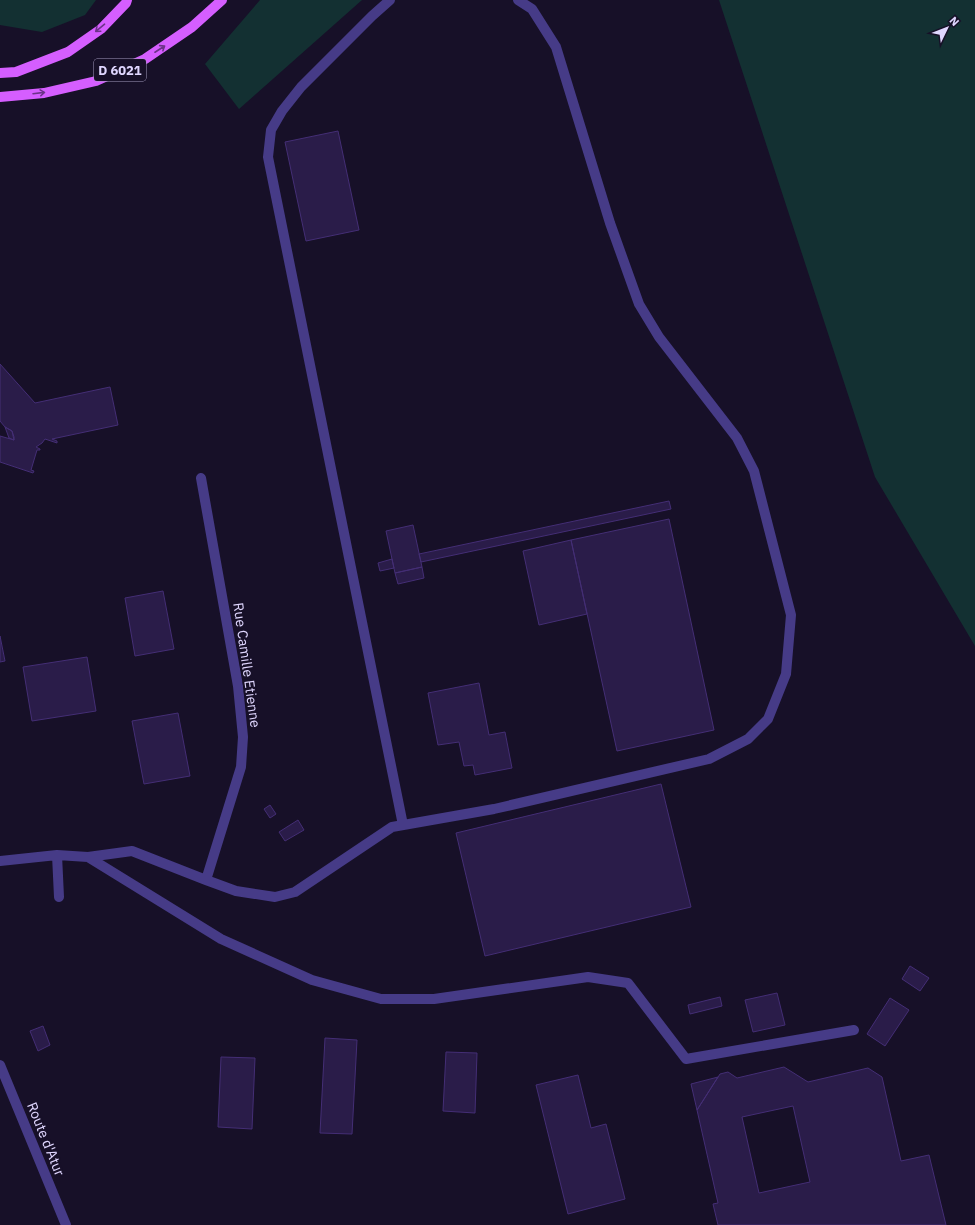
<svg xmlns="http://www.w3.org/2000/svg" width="975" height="1225" font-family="'IBM Plex Sans',sans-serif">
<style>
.green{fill:#133032}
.building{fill:#2a1c49;stroke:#442e75;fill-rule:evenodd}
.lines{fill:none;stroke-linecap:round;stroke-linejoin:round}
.minor{stroke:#463b87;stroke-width:10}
.major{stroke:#d55eff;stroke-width:10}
.oneway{stroke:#6c3389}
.labels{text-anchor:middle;stroke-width:4;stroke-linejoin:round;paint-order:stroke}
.shield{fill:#171028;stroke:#a49bbe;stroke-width:1}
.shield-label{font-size:13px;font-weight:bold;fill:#e0d7ff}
.street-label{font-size:14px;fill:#e0d7ff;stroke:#171028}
</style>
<rect width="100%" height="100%" fill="#171028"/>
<path class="green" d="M0,0H96L85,15L42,32L0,25Z
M260,0H362L239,109L205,64Z
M719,0H975V646L875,477Z"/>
<path class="building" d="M338,131L359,230L306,241L285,142Z
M0,364L35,403L110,387L118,425L52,439L57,441V443L45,439L42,443L36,447L40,449V450H37L31,470L34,471L33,473L0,462V436L14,440V437L12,431L5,427L0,421Z
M5,427L12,431L14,440L9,438Z
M669,501L671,509L421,562L419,554Z
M669,519L714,730L617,751L571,540Z
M413,525L422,567L395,573L386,531Z
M571,540L587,614L539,625L523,551Z
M392,559L394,568L380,571L378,563Z
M422,567L424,578L398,584L395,573Z
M163,591L174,649L135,656L125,598Z
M0,636L5,661L0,662Z
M87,657L96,711L32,721L23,667Z
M479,683L489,735L505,732L512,768L475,775L473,765L464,766L459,742L438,745L428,693Z
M178,713L190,776L144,784L132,721Z
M661,784L691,907L485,956L456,833Z
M270,805L276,814L270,818L264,809Z
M298,820L304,830L285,841L279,832Z
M910,966L929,978L920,991L902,979Z
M777,993L785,1025L753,1032L745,1000Z
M720,997L722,1006L690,1014L688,1005Z
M890,998L909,1010L885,1046L867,1034Z
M43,1026L50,1045L38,1051L30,1031Z
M325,1038L357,1040L352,1134L320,1133Z
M446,1052L477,1053L475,1113L443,1111Z
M221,1057L255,1058L252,1129L218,1127Z
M784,1067L808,1082L868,1068L882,1077L901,1161L929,1155L946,1225H718L713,1204L718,1203L697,1110L720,1074L728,1072L737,1078ZM793,1106L810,1182L759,1193L742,1117Z
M578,1075L591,1128L606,1124L625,1199L568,1214L536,1085Z
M718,1077L697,1110L691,1084Z"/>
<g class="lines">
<path class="minor" d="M390,0L372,16L301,87L282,111L271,130L268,157L403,825
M201,478L238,686L243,737L241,767L206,880
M57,855L59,897
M88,857L221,939L312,980L381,999H434L588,977L628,983L686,1059L854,1030
M0,861L57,855L88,857L132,851L206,880L236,891L275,897L295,892L392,827L494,809L709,759L748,739L768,719L786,674L791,615L754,471L737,438L659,337L639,304L610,223L556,47L532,9L518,0
M0,1065L66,1225"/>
<path class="major" d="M0,73L16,72L68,52L101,29L126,3L127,0
M0,97L44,93L96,81L145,59L192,27L222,0"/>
</g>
<defs><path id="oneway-shaft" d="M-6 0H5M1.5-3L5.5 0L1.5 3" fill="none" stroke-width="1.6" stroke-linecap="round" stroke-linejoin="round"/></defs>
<g class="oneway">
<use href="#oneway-shaft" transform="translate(100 28) rotate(140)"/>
<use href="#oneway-shaft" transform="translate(160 49) rotate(-33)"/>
<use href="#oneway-shaft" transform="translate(39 93) rotate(-7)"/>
</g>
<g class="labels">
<rect class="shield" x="94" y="59" width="52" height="22" rx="3"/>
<g class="shield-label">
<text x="120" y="75">D 6021</text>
</g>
<g class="street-label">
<text transform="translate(247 665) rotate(82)" y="5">Rue Camille Etienne</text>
<text transform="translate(46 1139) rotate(68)" y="5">Route d'Atur</text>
</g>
</g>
<g transform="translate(947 28) rotate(47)" stroke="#171028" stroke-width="3" paint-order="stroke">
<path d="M0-3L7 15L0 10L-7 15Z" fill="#e0d7ff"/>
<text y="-6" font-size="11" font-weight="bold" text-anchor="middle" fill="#e0d7ff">N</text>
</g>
</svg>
